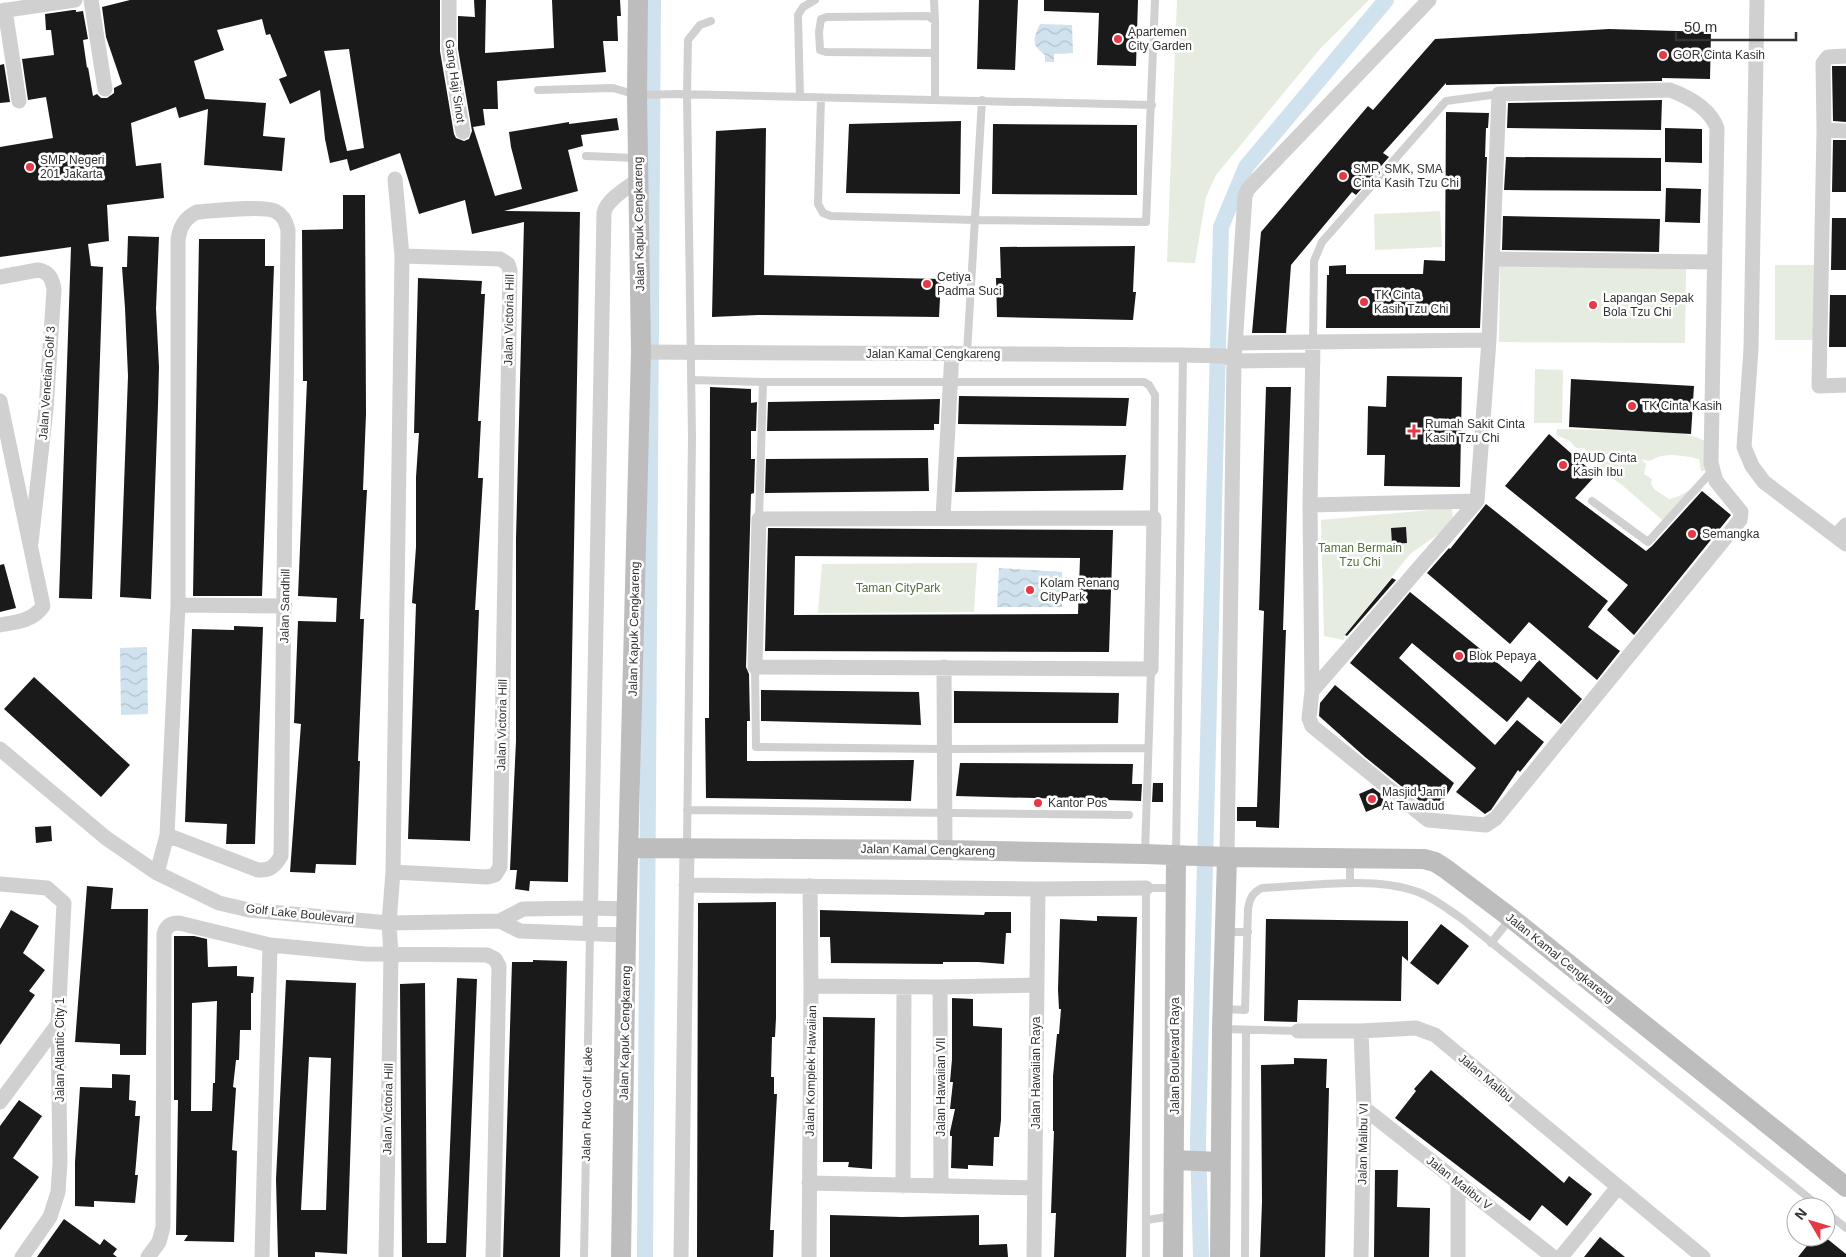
<svg xmlns="http://www.w3.org/2000/svg" width="1846" height="1257" font-family="Arial,sans-serif">
<style>
.green{fill:#e6ecdf}
.water{fill:url(#water-waves)}
.lines{fill:none;stroke-linecap:round;stroke-linejoin:round}
.canal{stroke:#cfe2ee;stroke-width:16}
.building{fill:#1a1a1a;fill-rule:evenodd}
.lane{stroke:#d0d0d0;stroke-width:8}
.street{stroke:#d0d0d0;stroke-width:15}
.secondary{stroke:#bdbdbd;stroke-width:20}
.poi-dot{fill:#e63946;stroke:#fff;stroke-width:2}
.labels{text-anchor:middle;stroke-width:5;stroke-linejoin:round;paint-order:stroke}
.poi-label{font-size:12px;fill:#333;stroke:#fff;text-anchor:start}
.street-label{font-size:12px;fill:#333;stroke:#fff}
.park-label{font-size:12px;fill:#56703f;stroke:#fff}
</style>
<defs>
<pattern id="water-waves" width="16" height="10" patternUnits="userSpaceOnUse" patternTransform="scale(1.25)"><rect width="16" height="10" fill="#cfe2ee"/><path d="M0 5q4-4 8 0t8 0" fill="none" stroke="#b2c2cd"/></pattern>
</defs>
<rect width="100%" height="100%" fill="#fff"/>
<path class="green" d="M1177,0H1369L1319,50L1216,175L1206,197L1195,263L1167,262Z
M1440,211L1442,247L1375,250L1374,214Z
M1775,265H1814L1813,340H1775Z
M1500,267L1686,268L1685,343L1499,342Z
M1535,369L1563,370L1562,423H1534Z
M1557,429C1587,430 1618,430 1649,431C1669,432 1687,432 1705,441L1709,470L1701,471L1699,459C1682,456 1666,451 1650,461L1641,459L1646,464L1644,474L1652,479L1651,484L1654,489L1669,499C1681,497 1688,490 1699,485L1701,491L1682,509L1668,525L1622,485L1605,473L1584,448H1576L1570,441L1556,435Z
M1452,508L1453,524L1410,554L1345,635L1344,640L1324,636L1321,520Z
M977,563L974,612L818,613L822,564Z"/>
<path class="water" d="M1040,24L1072,25L1073,53L1054,54V62H1045V55C1031,45 1033,39 1040,24Z
M999,568L1062,572V607H997Z
M147,647L148,714L121,715L120,648Z"/>
<g class="lines">
<path class="canal" d="M645,1257L653,0
M1201,1257L1198,1141L1221,227L1246,167L1386,0"/>
</g>
<path class="building" d="M130,0H440V51L454,134L456,138L464,141L469,139L472,131L458,49V16L475,17L474,0H486L485,53L554,48L552,0H620L621,16H617L618,41H603L606,72L497,81L498,109H483L485,125L473,127L495,196L522,189L511,147L509,132L569,122V124L617,118L619,130L581,135L583,146L568,150L578,191L504,211L580,212L568,882L530,881L529,891L515,889L517,870H510L516,741V539L524,222L472,234L465,200L419,214L400,153L350,171L347,159L330,163L325,139L320,90L290,104L279,79L287,76L270,34L266,35L262,19L217,30L224,50L194,61L205,99L266,103L263,136L285,138L282,171L204,165L208,109L179,118L176,107L131,123L136,166L161,163L164,198L107,205L109,241L88,244L91,266L103,267L92,599L59,598L71,247L0,257V147L53,138L46,97L28,100L22,59L54,55L51,30H46L45,14L73,10H76V12L83,11L88,39L83,40L87,68L88,67L93,96L97,94L101,98H107L114,93V88L122,84L106,37L102,7ZM349,49L364,148L347,151L324,51Z
M979,0H1018L1015,70L977,69Z
M1044,0H1138L1136,66L1097,65L1099,13L1044,11Z
M1609,29L1711,32L1710,79L1662,78V81L1446,85V83L1383,153L1389,157L1356,195L1352,192L1291,265L1286,333H1252L1261,232L1368,106L1373,110L1435,39Z
M4,64L10,102L0,103V65Z
M1832,66H1846V122L1833,121Z
M1662,100L1661,130L1507,128L1508,103Z
M1446,112L1489,113L1488,128H1486L1485,157H1487L1480,328H1326L1327,275H1329V266L1346,265V274H1423L1424,260L1445,261Z
M961,121L960,194L846,193L849,124Z
M993,124L1137,125V195L992,194Z
M766,128L764,275L941,279L939,317L758,315L712,317L716,131Z
M1665,128L1702,129V163L1665,162Z
M1833,140H1846V192H1832Z
M1506,157L1661,158V191L1504,190Z
M1666,188L1701,189L1700,223L1665,222Z
M343,195H365L366,414L363,490H367L360,619H364L358,761H360L356,865L316,864L315,873L290,872L301,724L294,723L298,621L336,622L337,598L298,596L307,381H303L302,230L343,229Z
M1503,216L1660,219L1659,252L1502,250Z
M1832,218H1846V270H1831Z
M128,236L159,237L156,309L159,367L158,405L151,599L120,597L128,376L125,308L122,267H127Z
M199,239H265V266H274L262,596H193Z
M1135,246L1133,292H1136L1133,320L997,317L996,278H1001L1000,247Z
M418,278L482,281L481,294H485L478,421H481L478,478H483L475,610H479L470,841L408,839L416,604L412,603L416,547V477L419,433H414Z
M1830,295H1846V347H1829Z
M1387,376L1462,377L1460,487L1384,486L1385,455H1367L1368,406L1386,407Z
M1571,379L1694,386L1691,434L1569,427Z
M710,387L751,389V403L757,402L756,431H751V459H755L754,493L751,494L746,667L749,674L750,721H747V761L914,760L911,801L706,798L705,718H709Z
M1266,387H1291L1283,630H1286L1279,828L1256,827V821H1237V807H1257L1264,611L1259,610Z
M959,396L1129,398L1126,426L958,424Z
M940,399L939,424H934V430L767,431L768,402Z
M1549,434L1596,475L1575,498L1646,551L1652,546L1702,491L1731,515L1634,635L1607,610L1628,585L1505,486Z
M1126,455L1123,490L955,492L957,457Z
M928,458L929,491L765,493L766,459Z
M1486,504L1608,601L1588,627L1620,651L1597,680L1529,622L1510,644L1427,573L1449,548L1450,549Z
M1406,527L1407,543L1392,544L1391,528Z
M768,528L1113,530L1109,652L765,651ZM795,556L1080,558L1078,614L794,615Z
M4,564L16,608L0,612V565Z
M1392,578L1396,580L1347,636L1345,635Z
M1410,592L1521,682L1539,660L1582,699L1561,724L1528,697L1507,722L1412,643L1399,658L1495,745L1517,720L1544,742L1520,772L1518,770L1491,810L1485,814L1456,792L1476,768L1350,663Z
M234,626L263,627L255,844H226L227,824L185,822L192,629L234,630Z
M34,677L130,765L101,797L4,709Z
M1335,685L1454,783L1437,811H1432L1365,757L1319,716L1320,703Z
M761,690L919,692L921,725L761,721Z
M954,691L1119,693L1118,723H954Z
M960,763L1133,764L1132,784H1142L1141,801L956,796Z
M1153,783H1163V802H1152Z
M1373,788L1381,794L1385,804L1366,812L1359,794Z
M51,826L52,841L36,843L35,827Z
M87,886L113,888L111,909H148L146,1055H120V1044L75,1042Z
M776,902V1018L775,1037H772L771,1077H774V1094H777L770,1230H774L773,1257H697L698,903Z
M11,910L39,926L23,953L45,970L29,991L35,995L0,1045V929Z
M820,910L984,915L985,912H1011V933H1006L1004,964L978,962H943V964L831,963L830,937H820Z
M1097,916L1137,917L1126,1257H1054L1056,1213H1051L1054,1131H1053V1076L1057,1034H1059L1061,1009H1059L1058,990L1060,919L1097,921Z
M1266,919L1408,921V961L1402,956L1401,1001L1298,1000L1297,1022L1264,1021Z
M1441,924L1469,946L1438,985L1410,963Z
M174,936H194L207,939L208,967L237,966V976L254,977L253,993H251V1030H240L239,1060H236L233,1087L236,1088L232,1150L237,1151L234,1242L184,1241L188,1235H176L178,1100H174ZM217,1001L215,1083H213L212,1111H191L192,1003Z
M533,960L567,961L560,1257H503L512,962H533Z
M457,978L477,979L466,1257H402L400,984L425,983L427,1243H446Z
M286,980L356,983L347,1254L315,1252V1257H278L276,1179ZM309,1057L331,1058L326,1210H301Z
M952,998L973,999V1026L1002,1028L1001,1120L999,1137H994L993,1166L968,1165V1169L951,1168L952,1136H950V1132L955,1109H950L953,1082H950L952,1059Z
M823,1017L875,1018L872,1169L848,1167L849,1162H823Z
M1294,1058L1327,1059L1326,1088H1329L1325,1257H1260L1262,1202L1261,1065L1294,1064Z
M1431,1070L1564,1183L1569,1176L1592,1194L1567,1226L1542,1205L1530,1221L1395,1118L1416,1091L1414,1089Z
M112,1074L130,1075L129,1100L136,1101L135,1116H140L135,1175H138L135,1203L94,1201V1207L75,1206V1162L80,1087L112,1088Z
M19,1100L42,1116L13,1158L39,1177L0,1230V1126Z
M1375,1170H1398L1397,1207L1430,1208L1429,1257H1374Z
M830,1215L902,1217L979,1215V1245L1007,1244L1008,1257H830Z
M64,1219L100,1245L104,1239L117,1249L113,1254L117,1257H37Z
M1600,1237L1625,1257H1584Z
M1814,1237H1825L1846,1254V1257H1798Z"/>
<g class="lines">
<path class="lane" d="M934,0L935,21
M935,53L826,52L820,50L819,32L821,19L827,17L928,16L935,21V99
M538,90L613,88L637,95L679,94L1152,105
M800,97L798,15L803,7L815,0
M821,98L818,204L823,213L831,216L975,220L1146,222L1155,0
M586,156L636,158
M1313,343L1314,261L1322,242L1446,101L1499,94
M967,353L982,100
M691,380L763,382H1144L1149,385L1155,395L1154,518
M1592,501L1648,542L1713,470
M759,519L763,382
M755,667L756,747L944,749L1148,748
M687,810L1129,815
M687,847L692,437L687,94L688,40L700,25L711,21
M1145,854L1151,669
M1176,855L1183,355
M1350,858V883
M1225,932H1248
M1491,943L1510,919
M1223,1009L1245,1010L1248,909C1250,898 1252,893 1262,888C1305,886 1374,876 1415,891C1431,896 1446,908 1461,918L1820,1207
M1224,1029L1298,1031
M1826,1212L1846,1228
M1147,1220L1173,1216
M584,1257L590,933
M1146,1257V888H1175
M1245,1257L1246,1030"/>
<path class="street" d="M91,0L105,89
M449,0V50L463,132
M1757,0L1751,349L1744,447L1752,466L1764,482L1846,544
M5,10L19,101
M0,11L75,0
M1846,56L1828,57L1823,63L1824,130L1819,386L1846,385
M1824,130L1846,131
M395,179L402,256
M1492,259L1714,262
M0,277L38,270C49,272 52,278 54,289L46,409L31,543
M1235,343L1489,340
M641,352L1183,355L1225,356L1234,361L1313,360
M0,401L43,606C33,621 16,622 0,625
M1310,505L1477,501
M943,518L952,353
M1154,518L1151,669L755,667L759,519Z
M1836,536L1846,525
M178,605L285,606
M944,667L945,850
M1312,691L1477,501L1489,340L1499,94L1670,90C1689,97 1710,109 1717,128L1711,463L1716,481L1741,512L1740,520L1496,818L1486,825L1428,820L1312,726L1309,718L1312,691L1310,505L1313,343
M0,749L106,838L157,873L219,903L249,910L389,923L500,921L520,931L626,935
M1227,857L1234,361L1245,196L1248,189L1429,0
M157,873L167,835L178,605V240C180,226 185,218 197,212C213,211 263,205 275,211C283,215 286,221 288,230L281,856C275,866 270,871 258,870L167,835
M0,884L47,888L64,903L58,1024L60,1163L58,1192L50,1217L22,1257
M686,885L1038,889L1146,888
M500,921L523,909L590,908L627,909
M590,933L604,213C606,200 628,187 638,180
M811,986L940,987L1037,985
M940,987L941,1186
M1298,1031H1361L1416,1028L1435,1035L1703,1257
M0,1102L58,1024
M1364,1108L1553,1257
M809,1183L1035,1188
M903,1186L904,987
M148,1257L159,1242L163,1227L164,934C166,926 171,923 179,923L270,945L365,954L487,955L495,959L499,966L493,1257
M262,1257L270,945
M386,1257L391,954L389,923L393,872L402,256L500,259L508,264L510,270L500,867L495,875L487,877L393,872
M681,1257L687,848
M809,1257L811,986L810,886
M1034,1257L1038,889
M1361,1257L1364,1108L1361,1031
M1458,1257V1183
M1561,1257L1618,1187"/>
<path class="secondary" d="M629,848L945,850L1145,854L1227,857L1424,859L1435,862L1446,869L1511,918L1846,1187
M1175,1160L1219,1162
M621,1257L626,935L641,352L637,95L638,0
M1173,1257L1176,855
M1220,1257L1222,1029L1227,857"/>
</g>
<g class="poi-dot">
<circle cx="1118" cy="39" r="5"/>
<circle cx="1663" cy="55" r="5"/>
<circle cx="30" cy="167" r="5"/>
<circle cx="1343" cy="176" r="5"/>
<circle cx="927" cy="284" r="5"/>
<circle cx="1364" cy="302" r="5"/>
<circle cx="1593" cy="305" r="5"/>
<circle cx="1632" cy="406" r="5"/>
<path d="M1411.5 423.5h5v5h5v5h-5v5h-5v-5h-5v-5h5z"/>
<circle cx="1563" cy="465" r="5"/>
<circle cx="1692" cy="534" r="5"/>
<circle cx="1030" cy="590" r="5"/>
<circle cx="1459" cy="656" r="5"/>
<circle cx="1372" cy="799" r="5"/>
<circle cx="1038" cy="803" r="5"/>
</g>
<g class="labels">
<g class="poi-label">
<text x="1128" y="36">Apartemen<tspan x="1128" dy="14">City Garden</tspan></text>
<text x="1673" y="59">GOR Cinta Kasih</text>
<text x="40" y="164">SMP Negeri<tspan x="40" dy="14">201 Jakarta</tspan></text>
<text x="1353" y="173">SMP, SMK, SMA<tspan x="1353" dy="14">Cinta Kasih Tzu Chi</tspan></text>
<text x="937" y="281">Cetiya<tspan x="937" dy="14">Padma Suci</tspan></text>
<text x="1374" y="299">TK Cinta<tspan x="1374" dy="14">Kasih Tzu Chi</tspan></text>
<text x="1603" y="302">Lapangan Sepak<tspan x="1603" dy="14">Bola Tzu Chi</tspan></text>
<text x="1642" y="410">TK Cinta Kasih</text>
<text x="1425" y="428">Rumah Sakit Cinta<tspan x="1425" dy="14">Kasih Tzu Chi</tspan></text>
<text x="1573" y="462">PAUD Cinta<tspan x="1573" dy="14">Kasih Ibu</tspan></text>
<text x="1702" y="538">Semangka</text>
<text x="1040" y="587">Kolam Renang<tspan x="1040" dy="14">CityPark</tspan></text>
<text x="1469" y="660">Blok Pepaya</text>
<text x="1382" y="796">Masjid Jami<tspan x="1382" dy="14">At Tawadud</tspan></text>
<text x="1048" y="807">Kantor Pos</text>
</g>
<g class="street-label">
<text transform="translate(455 81) rotate(82)" y="4">Gang Haji Sinot</text>
<text transform="translate(639 224) rotate(-91)" y="4">Jalan Kapuk Cengkareng</text>
<text transform="translate(509 320) rotate(-89)" y="4">Jalan Victoria Hill</text>
<text x="933" y="358">Jalan Kamal Cengkareng</text>
<text transform="translate(47 383) rotate(-86)" y="4">Jalan Venetian Golf 3</text>
<text transform="translate(285 606) rotate(-89)" y="4">Jalan Sandhill</text>
<text transform="translate(634 629) rotate(-89)" y="4">Jalan Kapuk Cengkareng</text>
<text transform="translate(502 725) rotate(-89)" y="4">Jalan Victoria Hill</text>
<text transform="translate(928 850) rotate(1)" y="4">Jalan Kamal Cengkareng</text>
<text transform="translate(300 914) rotate(6)" y="4">Golf Lake Boulevard</text>
<text transform="translate(1560 958) rotate(39)" y="4">Jalan Kamal Cengkareng</text>
<text transform="translate(625 1033) rotate(-89)" y="4">Jalan Kapuk Cengkareng</text>
<text transform="translate(60 1050) rotate(-90)" y="4">Jalan Atlantic City 1</text>
<text transform="translate(1175 1056) rotate(-90)" y="4">Jalan Boulevard Raya</text>
<text transform="translate(811 1071) rotate(-89)" y="4">Jalan Komplek Hawaiian</text>
<text transform="translate(1036 1073) rotate(-90)" y="4">Jalan Hawaiian Raya</text>
<text transform="translate(1486 1078) rotate(40)" y="4">Jalan Malibu</text>
<text transform="translate(941 1087) rotate(-90)" y="4">Jalan Hawaiian VII</text>
<text transform="translate(587 1104) rotate(-89)" y="4">Jalan Ruko Golf Lake</text>
<text transform="translate(388 1109) rotate(-89)" y="4">Jalan Victoria Hill</text>
<text transform="translate(1363 1144) rotate(-89)" y="4">Jalan Malibu VI</text>
<text transform="translate(1459 1183) rotate(38)" y="4">Jalan Malibu V</text>
</g>
<g class="park-label">
<text x="1360" y="552">Taman Bermain<tspan x="1360" dy="14">Tzu Chi</tspan></text>
<text x="898" y="592">Taman CityPark</text>
</g>
</g>
<g transform="translate(1811 1222) rotate(308)"><circle r="24" fill="#ffffff" stroke="#adadad"/>
<path d="M0-4L9 19L0 12L-9 19Z" fill="#e63946"/>
<text y="-8" font-size="14" font-weight="bold" text-anchor="middle" fill="#333333">N</text>
</g>
<path d="M1676 32v8h120v-8" fill="none" stroke="#333333" stroke-width="2.5"/>
<text x="1684" y="32" font-size="15" fill="#333333" stroke="#ffffff" stroke-width="4" paint-order="stroke">50 m</text>
</svg>
